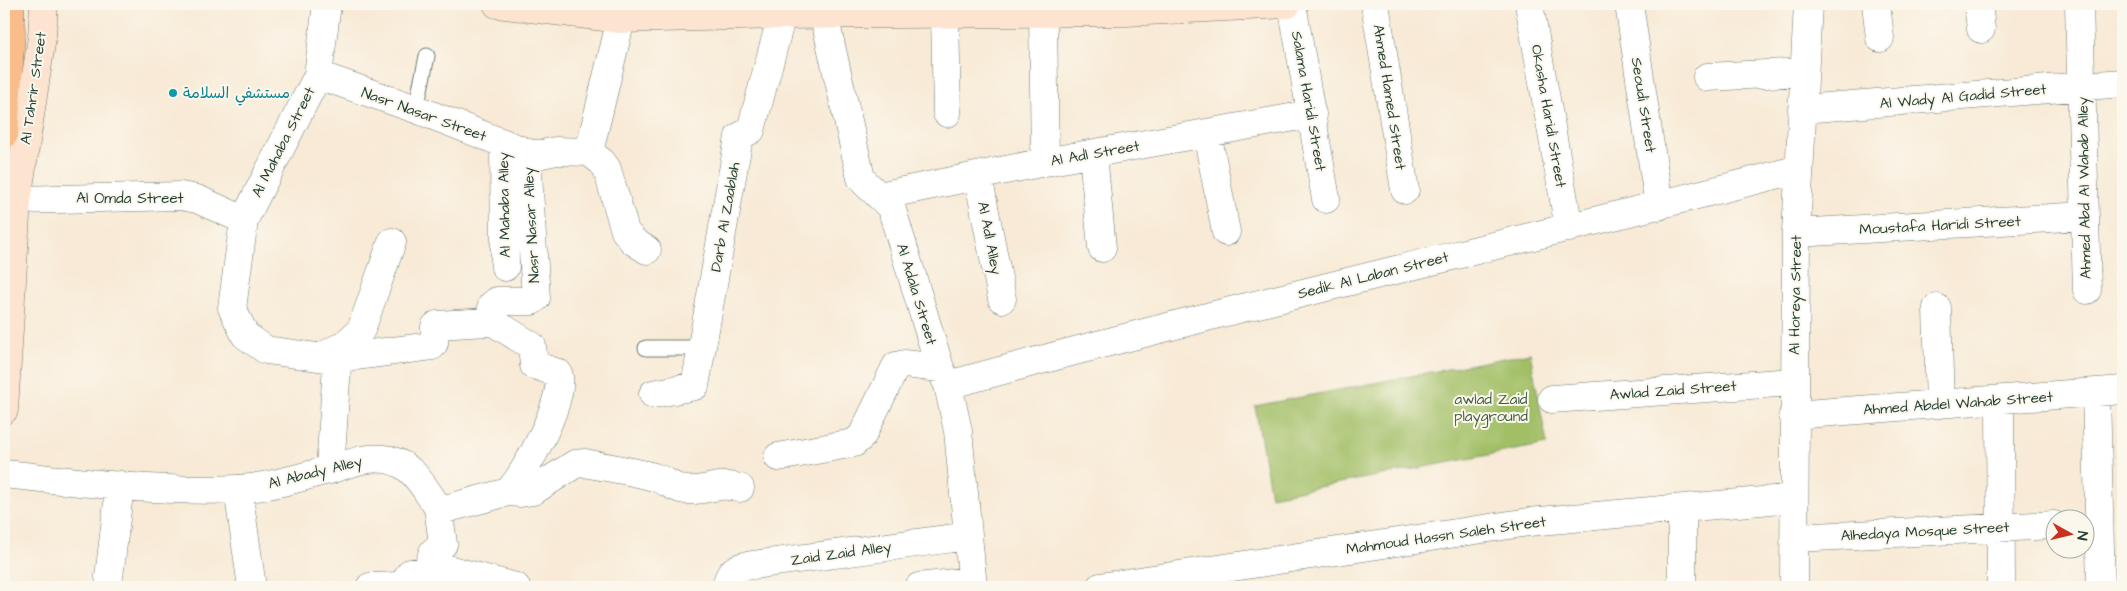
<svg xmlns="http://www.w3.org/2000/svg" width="2127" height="591" font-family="'Architects Daughter','Playpen Sans Arabic',sans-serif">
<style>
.green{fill:#a2bf66;stroke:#607e4d}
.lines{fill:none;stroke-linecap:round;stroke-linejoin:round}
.lane-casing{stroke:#6b7a6d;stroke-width:17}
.street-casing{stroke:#6b7a6d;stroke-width:29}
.secondary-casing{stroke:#6b7a6d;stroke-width:29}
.primary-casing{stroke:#6b7a6d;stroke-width:29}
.lane{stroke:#fff;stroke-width:15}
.street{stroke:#fff;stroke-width:28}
.secondary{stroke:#fde4d0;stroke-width:28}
.primary{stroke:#f9bc8a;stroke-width:28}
.culture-dot{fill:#0f9aa8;stroke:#fbf7ec;stroke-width:2}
.labels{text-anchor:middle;stroke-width:4;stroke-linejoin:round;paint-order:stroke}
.street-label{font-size:15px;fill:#1f3d34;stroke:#fbf7ec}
.culture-label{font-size:15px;fill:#0d838f;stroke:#fbf7ec;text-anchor:start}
.park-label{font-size:15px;fill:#405e40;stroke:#fbf7ec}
</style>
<rect width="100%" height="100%" fill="#fbf7ec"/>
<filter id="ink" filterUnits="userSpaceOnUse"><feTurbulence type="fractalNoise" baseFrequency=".02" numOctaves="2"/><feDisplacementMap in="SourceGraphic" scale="10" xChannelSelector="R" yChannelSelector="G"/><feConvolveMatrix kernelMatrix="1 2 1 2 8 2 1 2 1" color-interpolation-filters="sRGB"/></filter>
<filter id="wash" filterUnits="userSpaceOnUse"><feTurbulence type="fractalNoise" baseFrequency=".0096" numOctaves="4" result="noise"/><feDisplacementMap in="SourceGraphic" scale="20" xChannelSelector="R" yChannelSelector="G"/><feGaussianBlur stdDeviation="1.12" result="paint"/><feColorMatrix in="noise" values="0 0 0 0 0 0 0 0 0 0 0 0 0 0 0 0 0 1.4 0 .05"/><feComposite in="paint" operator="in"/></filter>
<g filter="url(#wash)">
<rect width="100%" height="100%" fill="#f8ead6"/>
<path class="green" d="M1530,353L1547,444L1271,496L1255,406Z"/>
</g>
<g filter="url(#ink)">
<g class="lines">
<g class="lane-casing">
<path id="lane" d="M416,109L427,56
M646,348H702"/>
</g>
<g class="street-casing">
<path id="street" d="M1292,4L1326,199
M1375,4L1405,190
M1529,4L1569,228
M1629,4L1659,206
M1876,4L1880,38
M1978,4L1981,29
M2079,4L2087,290
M1043,12L1045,162
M945,14L947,113
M824,15L861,178C870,190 884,197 892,210L940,368L948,385L958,431L973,587
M318,75L416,109L531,154
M1707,77L1804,72
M1802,109L2123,83
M1207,133L1226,232
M504,143L505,267
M589,152L602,162L607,169L625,231L633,241L647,250
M1093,154L1102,248
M978,176L1002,299
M879,196L1045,162L1312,114
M17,200L181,196L197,199L244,220L232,308L245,335L266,350L332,359L337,365L330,470
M244,220L318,75L327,4
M1796,233L2085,216
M1937,308L1940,404
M490,320L532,346L534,365L558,373C568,395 525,475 508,492
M323,356L344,345L361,330L392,242
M332,359L432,346L434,343L435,327L437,325L488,322L490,320L492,305L497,301H532L536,298L527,159L531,154H542L556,151L589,152L621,19
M948,385C1231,307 1516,243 1799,169
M2096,393L2101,587
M653,394L695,386L739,137L751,130L782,15
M1552,399L1794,382
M2000,400L2001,587
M1793,415L2123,390
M778,457L854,443L862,436L896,366L904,364L940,368
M4,474C81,482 161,493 239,489C268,487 299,478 328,470C350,464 366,455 390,460C415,466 424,489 438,507L445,509L508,492L520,493L533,491L575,464L585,463C609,468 634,471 657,478C667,481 675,489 686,490C707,492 717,481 740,488
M238,489L252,587
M1682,509V587
M1795,538L2054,525
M427,570L433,552L443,544L438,507
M109,577L120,485
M370,587L402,586L410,573L444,568L516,587
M726,587C728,575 732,569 745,566L968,536
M919,587L971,581
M1100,587L1529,522L1794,498
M1794,587L1796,233L1808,4"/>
</g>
<g class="secondary-casing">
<path id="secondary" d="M497,4L621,19L782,15L1126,12L1287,4
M4,410L17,200L42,37L44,4"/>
</g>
<g class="primary-casing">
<path id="primary" d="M4,134L11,34L10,4"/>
</g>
<use href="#lane" class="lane"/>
<use href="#street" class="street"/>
<use href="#secondary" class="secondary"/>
<use href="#primary" class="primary"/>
</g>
</g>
<circle class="culture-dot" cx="173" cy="93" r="5"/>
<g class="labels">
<g class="street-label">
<text transform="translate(33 88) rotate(-82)" y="5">Al Tahrir Street</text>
<text transform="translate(1963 96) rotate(-5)" y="5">Al Wady Al Gadid Street</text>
<text transform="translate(1390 97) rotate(81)" y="5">Ahmed Hamed Street</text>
<text transform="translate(1309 101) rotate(80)" y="5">Salama Haridi Street</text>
<text transform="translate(1644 105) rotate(81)" y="5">Seoudi Street</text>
<text transform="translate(424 114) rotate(20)" y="5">Nasr Nasar Street</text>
<text transform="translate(1549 116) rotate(80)" y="5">Okasha Haridi Street</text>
<text transform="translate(283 142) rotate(-63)" y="5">Al Mahaba Street</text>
<text transform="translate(1095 153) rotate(-10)" y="5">Al Adl Street</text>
<text transform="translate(2084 188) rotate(-91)" y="5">Ahmed Abd Al Wahab Alley</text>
<text x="130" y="203">Al Omda Street</text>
<text transform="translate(504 205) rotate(-91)" y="5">Al Mahaba Alley</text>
<text transform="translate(725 217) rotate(-80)" y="5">Darb Al Zaablah</text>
<text transform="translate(531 225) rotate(-93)" y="5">Nasr Nasar Alley</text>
<text transform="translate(1940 225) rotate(-3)" y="5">Moustafa Haridi Street</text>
<text transform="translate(990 238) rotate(79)" y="5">Al Adl Alley</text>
<text transform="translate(1373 275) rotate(-14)" y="5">Sedik Al Laban Street</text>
<text transform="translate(917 294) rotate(73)" y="5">Al Adala Street</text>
<text transform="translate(1795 295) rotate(-89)" y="5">Al Horeya Street</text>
<text transform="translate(1673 390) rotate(-4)" y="5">Awlad Zaid Street</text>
<text transform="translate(1958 403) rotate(-4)" y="5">Ahmed Abdel Wahab Street</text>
<text transform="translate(315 472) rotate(-14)" y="5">Al Abady Alley</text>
<text transform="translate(1925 531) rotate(-3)" y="5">Alhedaya Mosque Street</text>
<text transform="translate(1446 535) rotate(-8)" y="5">Mahmoud Hassn Saleh Street</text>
<text transform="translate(841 553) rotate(-8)" y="5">Zaid Zaid Alley</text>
</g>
<g class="culture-label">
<text x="183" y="98">مستشفي السلامة</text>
</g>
<g class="park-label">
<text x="1491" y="404">awlad Zaid<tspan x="1491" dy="17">playground</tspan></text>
</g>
</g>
<rect width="2127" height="591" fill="none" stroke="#fbf7ec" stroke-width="20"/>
<g transform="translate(2070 534) rotate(98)"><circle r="24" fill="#fbf7ec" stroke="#a3ada2"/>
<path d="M0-4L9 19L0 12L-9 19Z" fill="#c8321e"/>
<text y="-8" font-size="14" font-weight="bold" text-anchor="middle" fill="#1f3d34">N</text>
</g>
</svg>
